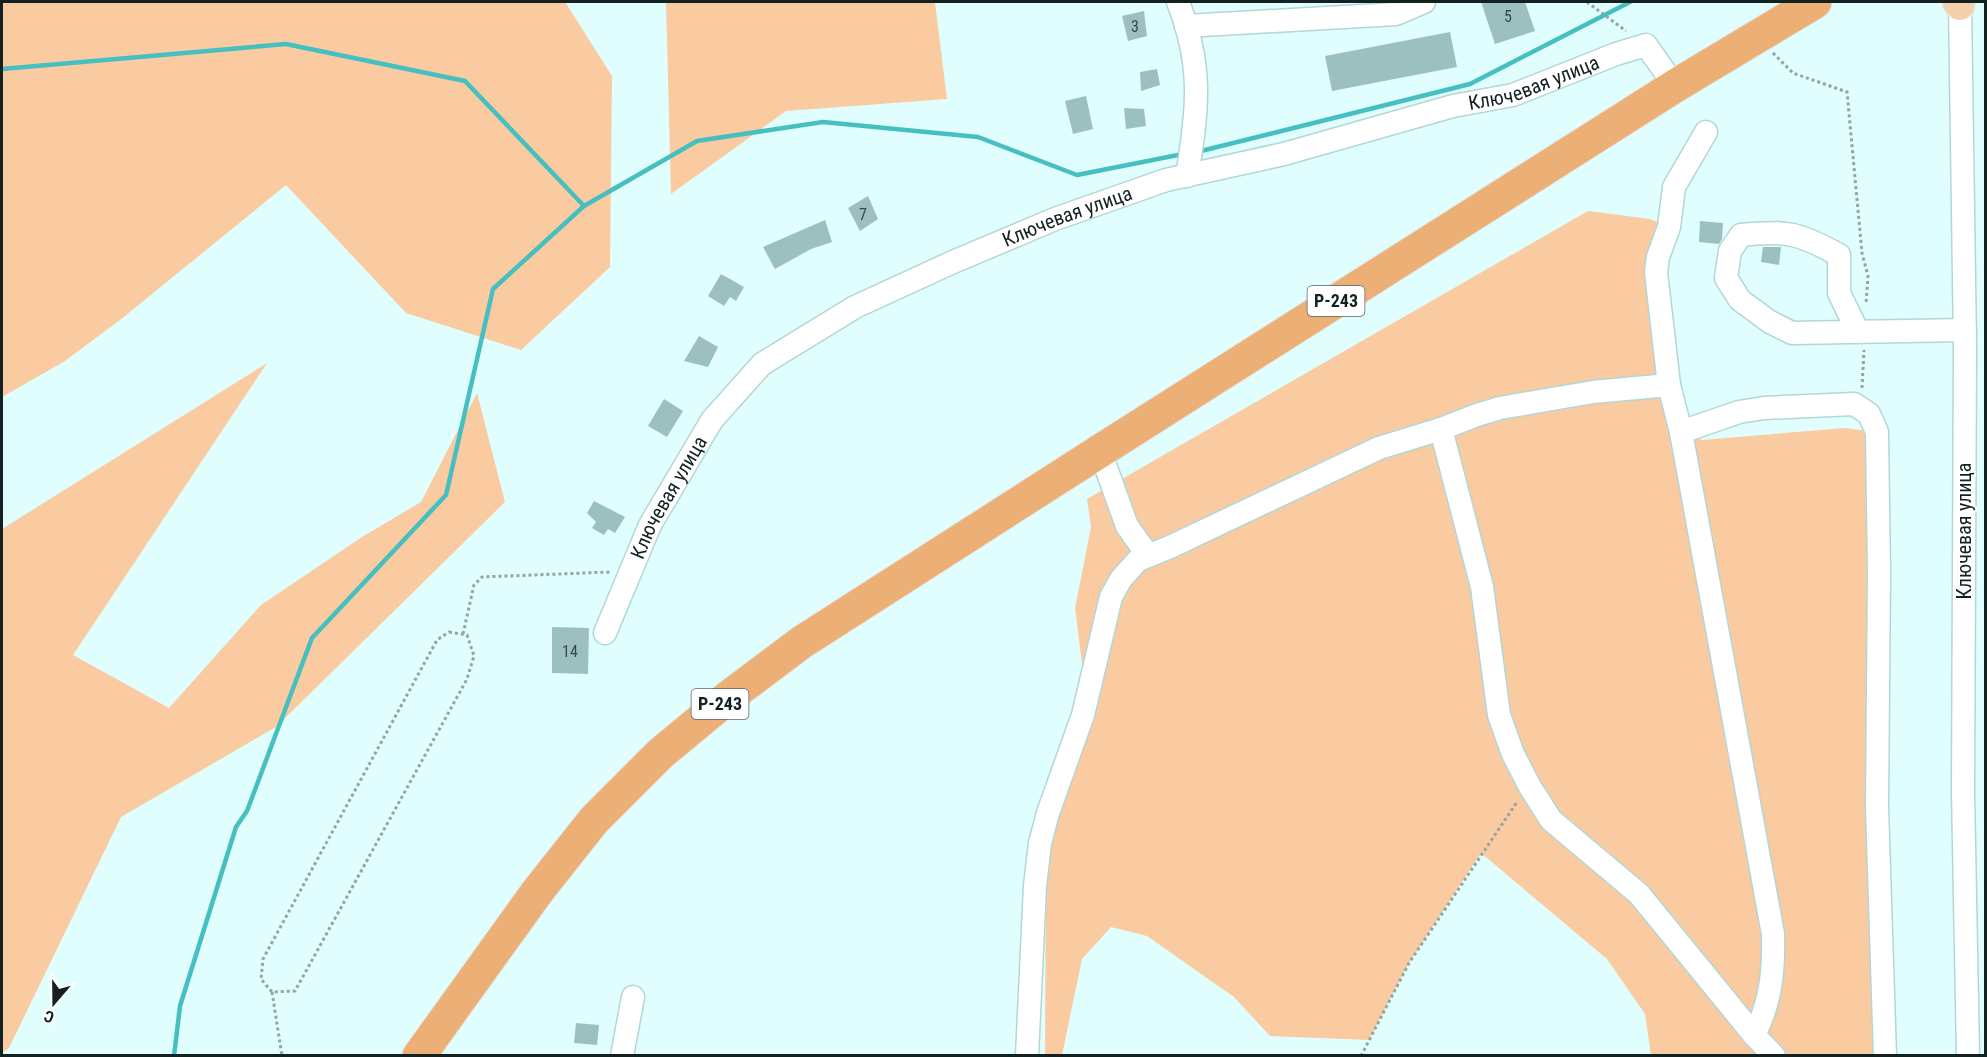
<svg xmlns="http://www.w3.org/2000/svg" width="1987" height="1057" font-family="'Roboto Condensed',sans-serif">
<style>
.green{fill:#facba1}
.lines{fill:none;stroke-linecap:round;stroke-linejoin:round}
.stream{stroke:#45bfc0;stroke-width:4.5}
.building{fill:#9cc0c0}
.minor-casing{stroke:#b2d7d6;stroke-width:25}
.major-casing{stroke:#e3e4e4;stroke-width:31}
.highway-casing{stroke:#e3e4e4;stroke-width:35}
.path{stroke:#8ea6a5;stroke-width:3;stroke-dasharray:3 3;stroke-linecap:butt}
.minor{stroke:#fff;stroke-width:22}
.major{stroke:#f4d0ad;stroke-width:28}
.highway{stroke:#ecb076;stroke-width:33}
.labels{text-anchor:middle;stroke-width:4.5;stroke-linejoin:round;paint-order:stroke}
.number-label{font-size:16px;fill:#354949}
.shield{fill:#fff;stroke:#5a6464;stroke-width:1.5}
.shield-label{font-size:18px;font-weight:bold;fill:#132121}
.street-label{font-size:20px;fill:#132121;stroke:#fff}
</style>
<rect width="100%" height="100%" fill="#e0fefd"/>
<path class="green" d="M2,2H565L612,76L610,267L521,350L406,313L286,185L120,320L65,361L2,397Z
M666,2H935L947,99L786,111L671,194Z
M1588,211L1650,219L1669,227L1658,257L1681,432L1702,440L1845,428L1877,432L1885,1055H1651L1645,1014L1607,959L1481,853L1409,963L1369,1040L1270,1036L1234,997L1147,936L1111,927L1082,959L1062,1055L1045,1056L1046,875L1083,671L1075,608L1091,527L1087,499Z
M267,363L73,655L169,708L261,605L362,537L421,502L477,393L505,502L276,727L121,817L9,1048L2,1053V529Z"/>
<g class="lines">
<path class="stream" d="M2,69L286,44L465,81L584,206
M1197,152L1470,84L1630,2
M174,1056L180,1006L236,827L247,811L312,638L446,495L493,289L584,206L697,141L823,122L978,137L1077,175L1183,154"/>
</g>
<path class="building" d="M1481,2H1525L1535,31L1495,44Z
M1144,11L1147,36L1128,41L1122,16Z
M1450,32L1457,67L1332,91L1325,56Z
M1157,69L1160,85L1141,91L1140,72Z
M1086,96L1093,129L1073,134L1065,101Z
M1124,108L1144,109L1146,126L1126,129Z
M868,196L878,219L860,231L848,208Z
M825,220L832,242L811,249L775,269L763,247Z
M1700,221L1723,223L1722,239L1719,244L1699,242Z
M1763,247H1781L1779,265L1761,262Z
M721,274L744,287L736,301L730,297L724,306L708,296Z
M699,336L718,347L708,367L684,361Z
M664,399L683,411L667,437L648,426Z
M594,501L625,517L615,533L608,529L604,535L592,528L596,522L587,513Z
M552,627L589,628L588,674L552,673Z
M576,1023L599,1025L597,1045L574,1043Z"/>
<g class="lines">
<g class="minor-casing">
<g id="minor">
<path d="M1178,2C1203,66 1198,109 1187,176"/>
<path d="M1960,2L1965,348L1963,792L1968,1056"/>
<path d="M1186,26L1396,14L1424,2"/>
<path d="M1706,132L1674,187L1669,227L1658,257L1656,272L1669,385L1681,432L1773,934C1774,971 1771,1002 1754,1035"/>
<path d="M1858,332L1839,293V255C1799,233 1787,230 1741,235L1730,251L1726,278L1740,300L1770,322L1792,333L1965,330"/>
<path d="M1441,429L1482,587L1499,715L1513,754L1530,787L1551,820L1639,894L1754,1035L1774,1056"/>
<path d="M1681,432L1739,412L1764,408L1854,404L1869,414L1877,432L1879,573L1877,807L1885,1056"/>
<path d="M1100,451L1127,526L1147,554"/>
<path id="s1" d="M605,633L650,525L712,420L762,364L855,307L953,262L1055,219L1166,180L1284,154L1453,106L1513,95L1616,54L1646,45L1675,86"/>
<path d="M622,1056L633,997"/>
<path d="M1027,1056L1035,886L1040,843L1048,813L1083,715L1111,597L1121,579L1138,560L1170,547L1379,448L1441,429L1477,415L1500,408L1593,392L1669,385"/>
</g>
</g>
<g class="major-casing">
<path id="major" d="M1957,2L1960,6"/>
</g>
<g class="highway-casing">
<path id="highway" d="M419,1056L537,892L594,820L660,754L730,696L802,642L1100,451L1675,86L1815,2"/>
</g>
<path class="path" d="M1587,2L1626,31
M1773,53L1793,73L1847,92L1862,253L1868,276L1866,304
M1862,388L1864,350
M449,632L467,635L474,656L467,679L295,991L272,992L261,979L263,959L437,640Z
M463,634L474,585L482,577L610,572
M272,992L282,1056
M1361,1056L1409,963L1517,802"/>
<use href="#minor" class="minor"/>
<use href="#major" class="major"/>
<use href="#highway" class="highway"/>
</g>
<g class="labels">
<g class="number-label">
<text x="1508" y="22">5</text>
<text x="1135" y="32">3</text>
<text x="863" y="220">7</text>
<text x="570" y="657">14</text>
</g>
<g class="shield">
<rect x="1307.5" y="286" width="57" height="30" rx="4.5"/>
<rect x="691.5" y="689" width="57" height="30" rx="4.5"/>
</g>
<g class="shield-label">
<text x="1336" y="307">Р-243</text>
<text x="720" y="710">Р-243</text>
</g>
<g class="street-label">
<text dy="7" stroke="none"><textPath href="#s1" startOffset="1140">Ключевая улица</textPath></text>
<text dy="7" stroke="none"><textPath href="#s1" startOffset="654">Ключевая улица</textPath></text>
<text dy="7" stroke="none"><textPath href="#s1" startOffset="150">Ключевая улица</textPath></text>
<text transform="translate(1964 531) rotate(-90)" y="7">Ключевая улица</text>
</g>
</g>
<rect width="1987" height="1057" fill="none" stroke="#132121" stroke-width="6"/>
<g transform="translate(54 1003) rotate(200)" stroke="#ffffff" stroke-width="4.5" paint-order="stroke">
<path d="M0-4.5L10 22L0 15L-10 22Z" fill="#132121"/>
<text y="-9" font-size="16" font-weight="bold" text-anchor="middle" fill="#132121">С</text>
</g>
</svg>
